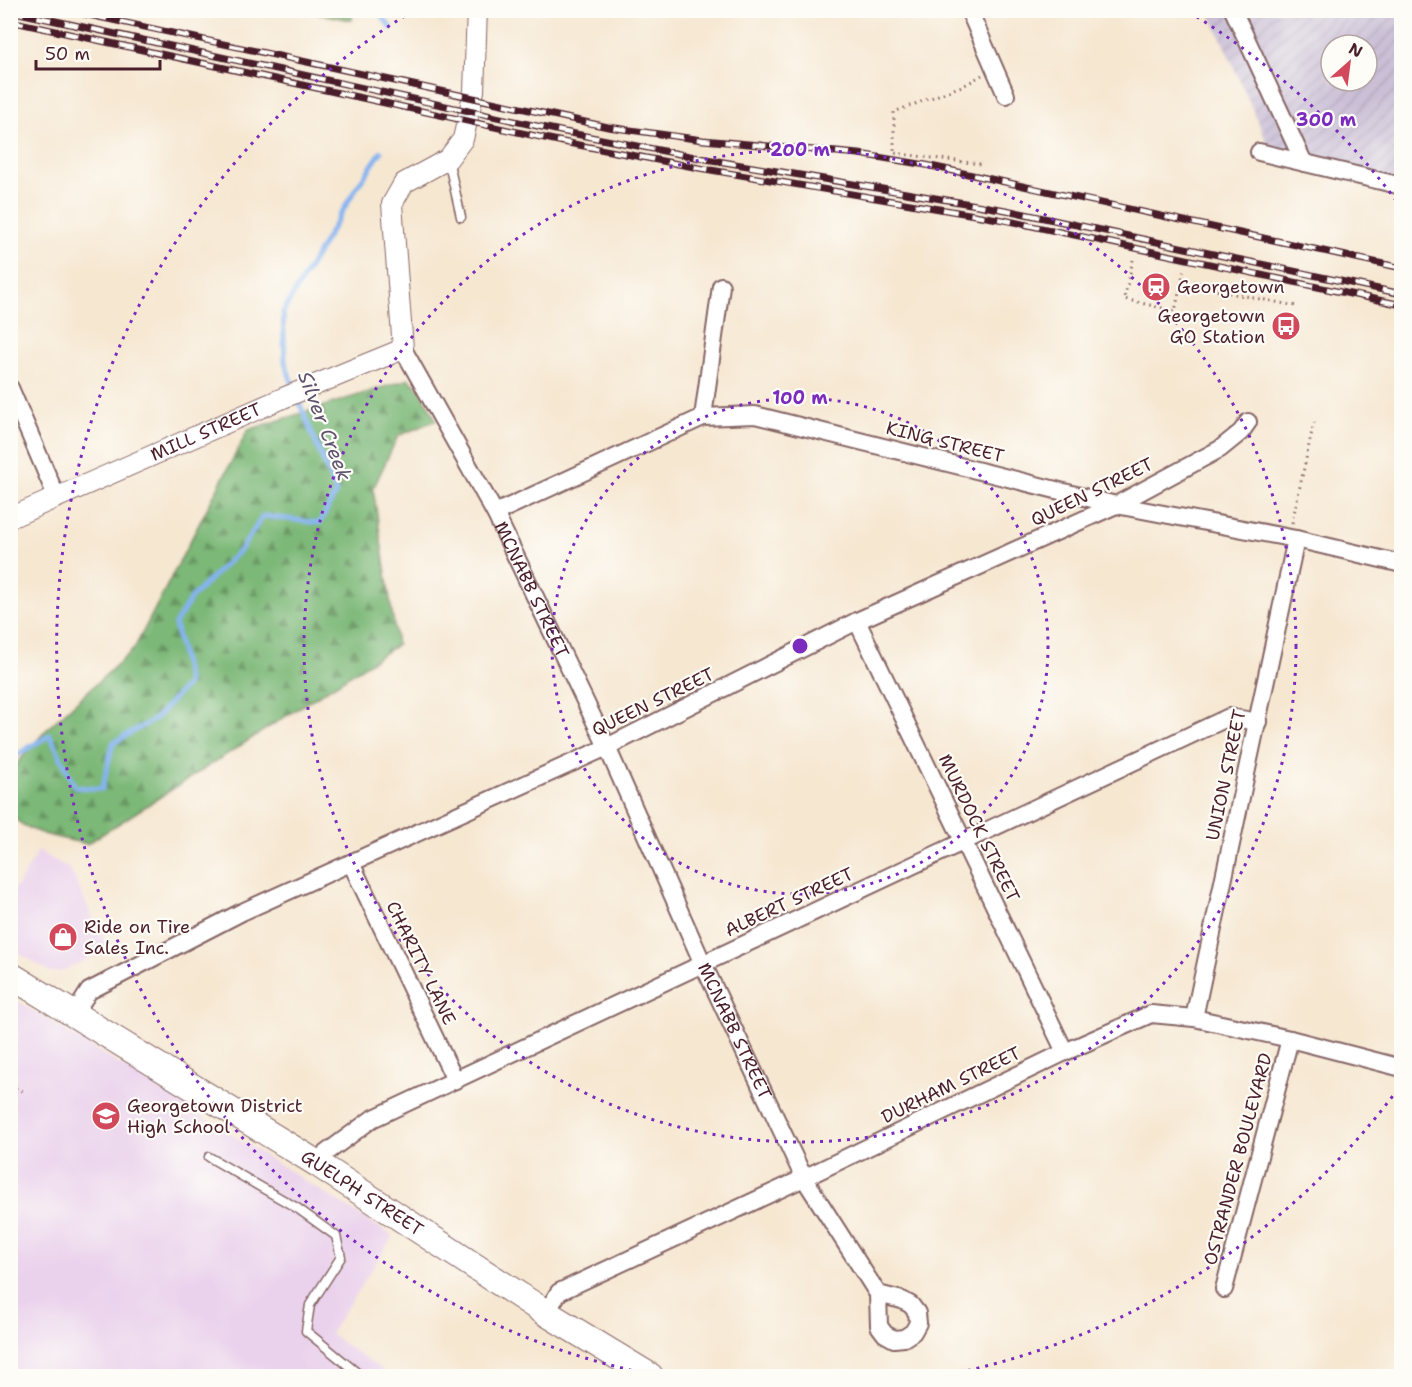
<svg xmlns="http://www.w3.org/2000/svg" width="1412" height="1387" font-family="'Shantell Sans',sans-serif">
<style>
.built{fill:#ead1ec}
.industrial{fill:url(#industrial-furrows);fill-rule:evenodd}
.forest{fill:url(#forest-firs);stroke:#636c51;stroke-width:1.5}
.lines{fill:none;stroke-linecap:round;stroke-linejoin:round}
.stream{stroke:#85b4ef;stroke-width:5}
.service-casing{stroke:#866565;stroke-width:11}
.minor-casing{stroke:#866565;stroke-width:20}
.tertiary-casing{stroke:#866565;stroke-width:22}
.primary-casing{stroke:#866565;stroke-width:28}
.path{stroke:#866565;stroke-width:3;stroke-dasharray:1.5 4.5;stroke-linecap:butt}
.service{stroke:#fff;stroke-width:8}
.minor{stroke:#fff;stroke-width:16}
.tertiary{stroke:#fff;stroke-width:20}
.primary{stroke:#fff;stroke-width:26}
.rail-casing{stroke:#4a1f2b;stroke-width:7}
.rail{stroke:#fdfcf7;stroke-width:4.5;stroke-dasharray:14;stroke-linecap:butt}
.ring{fill:none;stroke:#7b2cbf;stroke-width:3;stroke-dasharray:3 6}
.labels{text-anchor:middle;stroke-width:4.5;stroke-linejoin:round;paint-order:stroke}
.poi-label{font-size:18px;fill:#4a1f2b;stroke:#fdfcf7;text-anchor:start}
.street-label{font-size:18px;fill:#4a1f2b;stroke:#fdfcf7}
.water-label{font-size:20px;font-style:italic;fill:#5f5370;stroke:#fdfcf7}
.centre{fill:#7b2cbf;stroke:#fdfcf7;stroke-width:3}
.ring-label{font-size:18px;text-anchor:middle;font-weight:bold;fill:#7b2cbf;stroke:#fdfcf7;stroke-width:4.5;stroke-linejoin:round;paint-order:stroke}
</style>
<defs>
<pattern id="industrial-furrows" width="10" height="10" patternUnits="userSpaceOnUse" patternTransform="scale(1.5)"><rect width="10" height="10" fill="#cabfd6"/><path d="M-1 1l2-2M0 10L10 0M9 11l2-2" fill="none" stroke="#afa4b8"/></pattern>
<pattern id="forest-firs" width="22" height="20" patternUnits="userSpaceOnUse" patternTransform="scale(1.5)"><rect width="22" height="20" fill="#7cb877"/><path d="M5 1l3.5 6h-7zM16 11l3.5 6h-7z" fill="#689562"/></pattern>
</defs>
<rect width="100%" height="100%" fill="#fdfcf7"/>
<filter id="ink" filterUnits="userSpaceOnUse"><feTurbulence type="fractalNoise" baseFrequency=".0167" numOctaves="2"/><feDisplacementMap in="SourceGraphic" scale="12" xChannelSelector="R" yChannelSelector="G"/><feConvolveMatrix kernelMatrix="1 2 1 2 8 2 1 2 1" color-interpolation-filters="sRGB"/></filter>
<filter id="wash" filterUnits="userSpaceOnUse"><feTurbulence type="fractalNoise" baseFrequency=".008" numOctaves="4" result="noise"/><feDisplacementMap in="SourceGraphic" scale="24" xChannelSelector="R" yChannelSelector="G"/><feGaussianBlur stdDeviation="1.35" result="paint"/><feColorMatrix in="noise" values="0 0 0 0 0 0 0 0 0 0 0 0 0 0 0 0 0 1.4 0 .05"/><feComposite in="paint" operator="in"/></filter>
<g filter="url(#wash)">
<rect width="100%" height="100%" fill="#f6e7d1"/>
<path class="built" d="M38,851L70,869L108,949L60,972H50L11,948V889L17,887Z
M10,996L393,1236L330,1334L391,1376H11Z"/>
<path class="industrial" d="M1209,11H1401V192L1277,165ZM1331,45H1367V81H1331Z"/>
<path class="forest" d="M304,11H352V20Z
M409,379L421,391L436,420L398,436L373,489L397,645L87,844C62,838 29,835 11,815L10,775L19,761L48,728L134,649L248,430Z"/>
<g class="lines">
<path class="stream" d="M378,10L391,28
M294,389L285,362L283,312L355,190L381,152
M10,759L50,735L75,787L102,789L113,743L155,719L188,683L175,624L192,597L242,548L263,516L320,523L336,492L297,397"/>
</g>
</g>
<g filter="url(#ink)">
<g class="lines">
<g class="service-casing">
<path id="service" d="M448,159L461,217
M209,1157L297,1208L336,1236L341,1257L310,1305L306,1331L361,1376"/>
</g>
<g class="minor-casing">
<g id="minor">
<path d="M969,10L1006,95"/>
<path d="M1233,10L1304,163"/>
<path d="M1259,152L1402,186"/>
<path id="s1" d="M403,349L495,513L607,747L703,964L804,1178L878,1294L879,1326L885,1334L894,1339L904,1338L913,1332L918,1323L917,1313L911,1305L902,1300L878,1294"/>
<path d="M10,388L57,498"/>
<path d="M703,417L721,286"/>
<path d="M495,513L703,417L755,415L1116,505L1296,539L1402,564"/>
<path d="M857,621L1065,1052"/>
<path d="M351,863L455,1080"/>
<path d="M75,1013L89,991L242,912L607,747L857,621L1116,505L1220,449L1241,432L1248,422"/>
<path d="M1194,1018L1296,539"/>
<path d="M318,1164L326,1153L372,1119L1229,717L1258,722"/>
<path d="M1224,1289L1290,1039"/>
<path d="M546,1313L559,1292L804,1178L1065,1052L1151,1014L1194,1018L1290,1039L1402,1068"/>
</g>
</g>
<g class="tertiary-casing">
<g id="tertiary">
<path id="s2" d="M10,518L283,398L403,349L392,204L404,183L448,159L463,139L474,91L477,10"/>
</g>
</g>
<g class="primary-casing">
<g id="primary">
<path id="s3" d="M10,975L318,1164L546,1313L650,1376"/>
</g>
</g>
<path class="path" d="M980,164L894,153V112L967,84L982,75
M1133,260L1124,299L1175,311L1184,270
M1182,279L1232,290
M1214,287V290L1296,306
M1292,523L1314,422
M10,1086L23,1091"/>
<use href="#service" class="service"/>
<use href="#minor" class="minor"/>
<use href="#tertiary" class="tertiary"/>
<use href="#primary" class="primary"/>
<g class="rail-casing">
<path id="rail" d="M66,10L608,127L703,140L859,154L926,165L1402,268
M10,11L565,132L700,158L1006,210L1402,294
M10,21L563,142L699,168L1004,220L1402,305"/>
</g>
<use href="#rail" class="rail"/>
</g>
</g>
<g class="ring">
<circle cx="800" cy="646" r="248"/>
<circle cx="800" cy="646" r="496"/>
<path d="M1398 1089A744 744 0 0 1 942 1376M658 1376A744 744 0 0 1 411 12M1189 12A744 744 0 0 1 1398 203"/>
</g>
<defs>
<g id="station-disc" transform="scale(1.5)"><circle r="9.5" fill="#d1495b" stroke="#fdfcf7"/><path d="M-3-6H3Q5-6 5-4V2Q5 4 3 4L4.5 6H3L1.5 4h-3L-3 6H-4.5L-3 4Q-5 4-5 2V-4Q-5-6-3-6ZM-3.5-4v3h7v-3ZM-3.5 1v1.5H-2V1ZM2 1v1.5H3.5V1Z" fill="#fff"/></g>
<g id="bus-disc" transform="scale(1.5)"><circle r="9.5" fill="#d1495b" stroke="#fdfcf7"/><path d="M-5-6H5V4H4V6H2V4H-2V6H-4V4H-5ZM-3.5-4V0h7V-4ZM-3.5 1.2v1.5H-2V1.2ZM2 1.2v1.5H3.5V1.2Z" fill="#fff"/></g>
<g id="shop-disc" transform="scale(1.5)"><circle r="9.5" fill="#d1495b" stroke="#fdfcf7"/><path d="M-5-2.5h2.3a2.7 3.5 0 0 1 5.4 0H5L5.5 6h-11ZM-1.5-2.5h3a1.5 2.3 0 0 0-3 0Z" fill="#fff"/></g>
<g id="school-disc" transform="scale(1.5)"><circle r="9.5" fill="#d1495b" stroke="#fdfcf7"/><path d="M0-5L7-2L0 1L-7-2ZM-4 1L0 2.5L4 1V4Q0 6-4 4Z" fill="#fff"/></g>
</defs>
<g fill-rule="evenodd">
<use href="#station-disc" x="1156" y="287"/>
<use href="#bus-disc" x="1286" y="326"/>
<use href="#shop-disc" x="63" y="937"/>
<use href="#school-disc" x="106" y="1116"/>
</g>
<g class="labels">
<g class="poi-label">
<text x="1177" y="293">Georgetown</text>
<text x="1265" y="322" text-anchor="end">Georgetown<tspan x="1265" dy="21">GO Station</tspan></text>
<text x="84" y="933">Ride on Tire<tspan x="84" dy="21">Sales Inc.</tspan></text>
<text x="127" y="1112">Georgetown District<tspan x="127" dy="21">High School</tspan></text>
</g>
<g class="street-label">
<text dy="6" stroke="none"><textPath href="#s2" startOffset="214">MILL STREET</textPath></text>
<text transform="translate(945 442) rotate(14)" y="6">KING STREET</text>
<text transform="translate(1092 492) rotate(-26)" y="6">QUEEN STREET</text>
<text dy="6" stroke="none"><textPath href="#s1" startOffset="273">MCNABB STREET</textPath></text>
<text transform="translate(653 702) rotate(-26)" y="6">QUEEN STREET</text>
<text transform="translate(1226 775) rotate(-78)" y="6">UNION STREET</text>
<text transform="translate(979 828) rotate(64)" y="6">MURDOCK STREET</text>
<text transform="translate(789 902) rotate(-25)" y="6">ALBERT STREET</text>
<text transform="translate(421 963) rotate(64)" y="6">CHARITY LANE</text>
<text dy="6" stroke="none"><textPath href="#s1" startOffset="759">MCNABB STREET</textPath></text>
<text transform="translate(951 1085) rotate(-26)" y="6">DURHAM STREET</text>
<text transform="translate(1238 1159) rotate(-75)" y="6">OSTRANDER BOULEVARD</text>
<text dy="6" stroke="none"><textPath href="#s3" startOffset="414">GUELPH STREET</textPath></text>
</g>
<g class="water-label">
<text transform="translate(325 426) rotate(69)" y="7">Silver Creek</text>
</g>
</g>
<circle cx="800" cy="646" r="9" class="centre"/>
<g class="ring-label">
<text x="1326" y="126">300 m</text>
<text x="800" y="156">200 m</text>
<text x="800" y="404">100 m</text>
</g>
<rect width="1412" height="1387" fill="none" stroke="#fdfcf7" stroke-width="36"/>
<g transform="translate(1349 63) rotate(28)"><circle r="28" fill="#fdfcf7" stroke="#b5a4a5" stroke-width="1.5"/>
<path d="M0-4.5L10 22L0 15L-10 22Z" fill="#d1495b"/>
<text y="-9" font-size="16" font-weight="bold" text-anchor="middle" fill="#4a1f2b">N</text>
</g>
<path d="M36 60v9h124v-9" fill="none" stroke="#4a1f2b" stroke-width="3"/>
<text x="45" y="60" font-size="18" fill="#4a1f2b" stroke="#fdfcf7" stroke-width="4.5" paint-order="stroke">50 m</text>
</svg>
